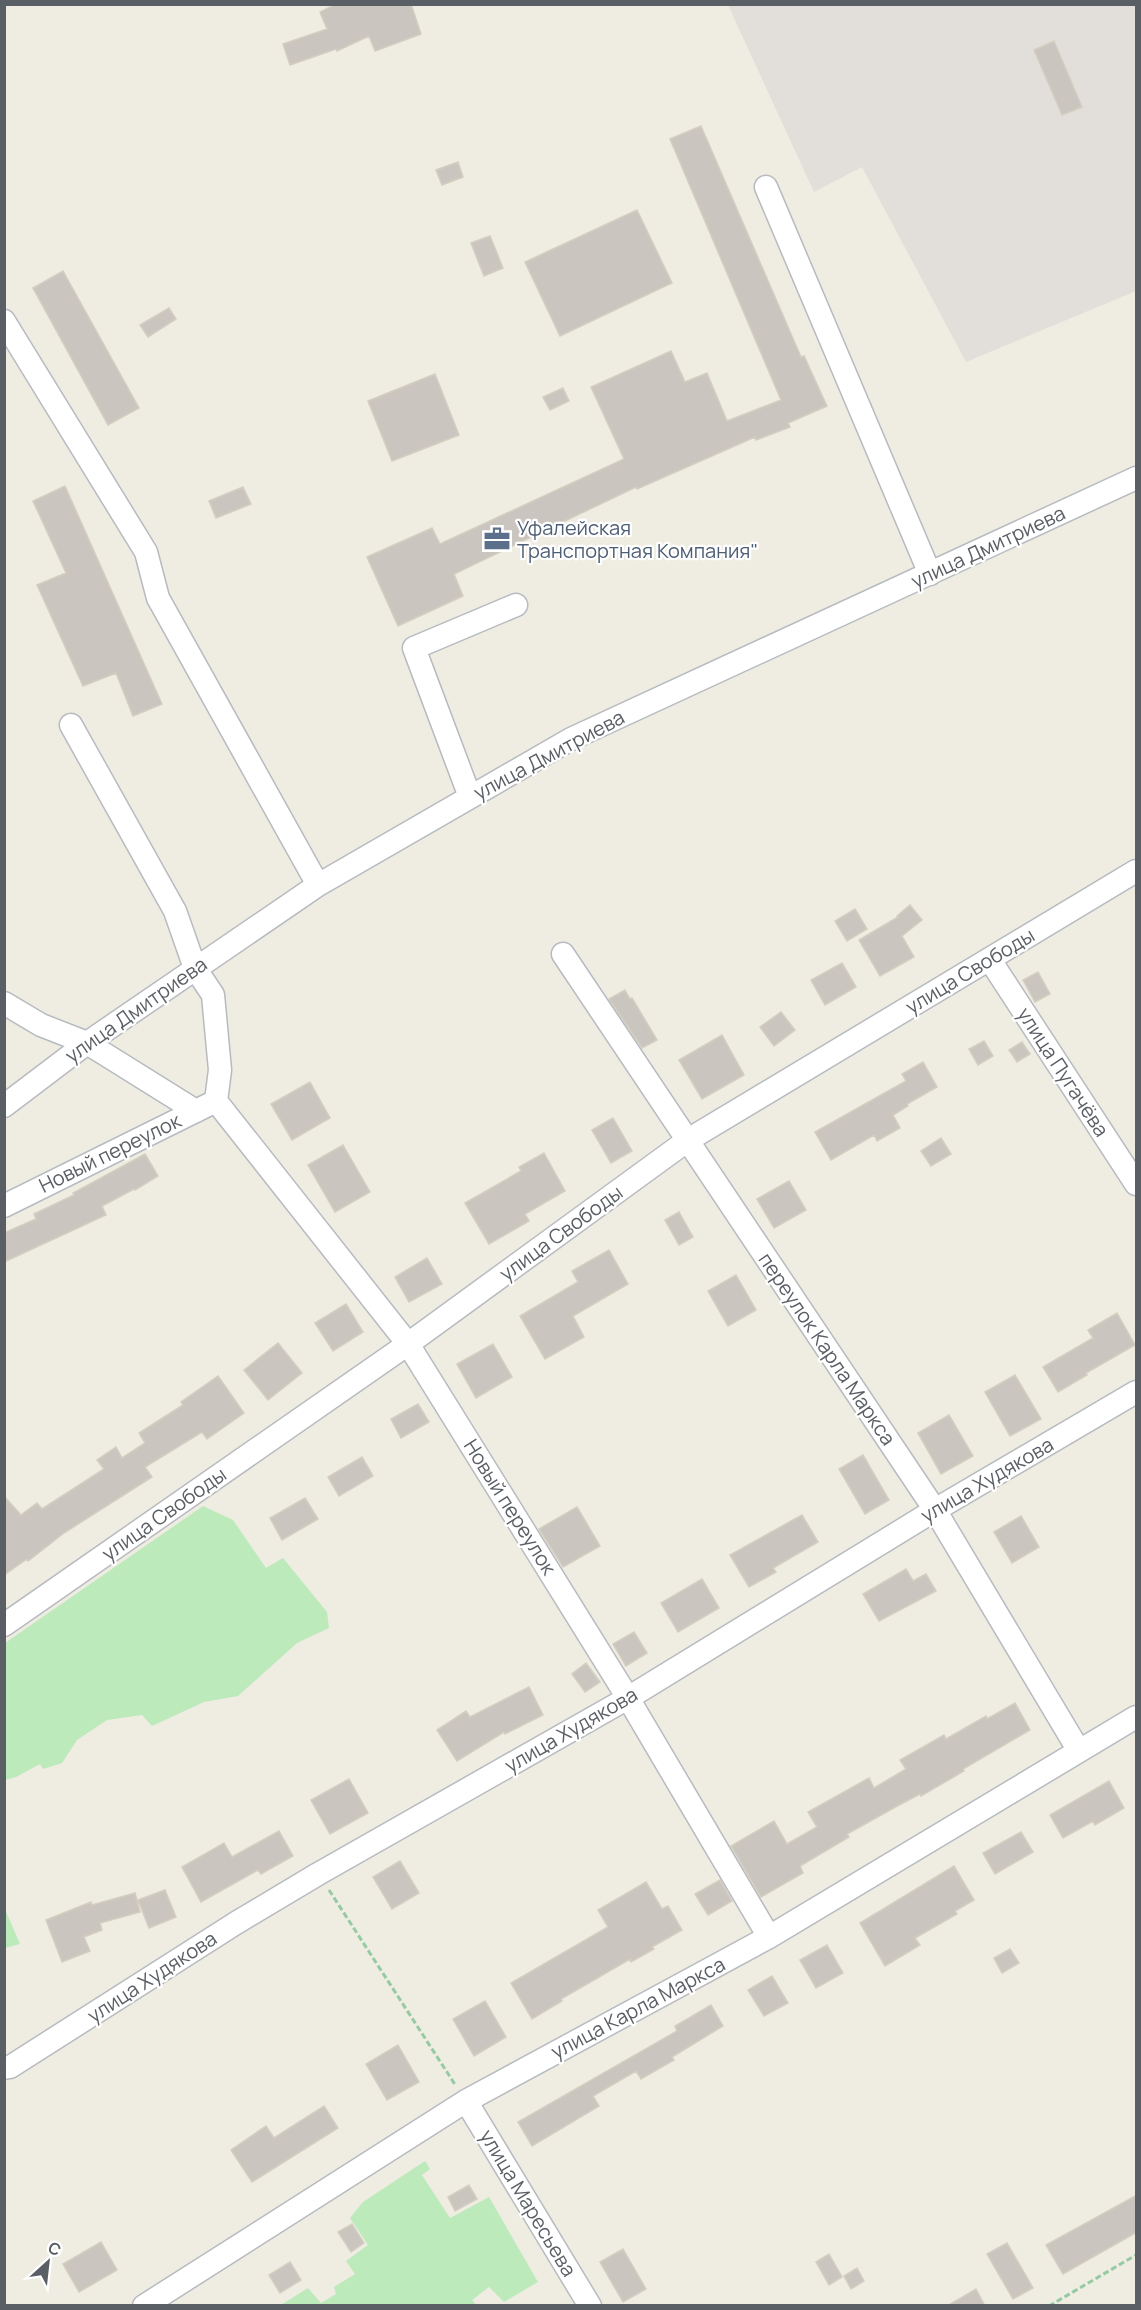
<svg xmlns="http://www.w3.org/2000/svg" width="1141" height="2310" font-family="Manrope,sans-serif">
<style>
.industrial{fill:#e2dfda}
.green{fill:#bceabb}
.building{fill:#cac6bf;stroke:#d4cec0;stroke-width:1.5}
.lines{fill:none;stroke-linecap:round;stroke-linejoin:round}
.minor-casing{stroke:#b7bbc0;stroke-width:25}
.path{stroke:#94cba3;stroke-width:3;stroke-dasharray:6 3;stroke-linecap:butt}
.minor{stroke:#fff;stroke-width:22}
.labels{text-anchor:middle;stroke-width:4.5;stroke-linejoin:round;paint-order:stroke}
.service-label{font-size:20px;fill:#4e5e75;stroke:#fff;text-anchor:start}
.street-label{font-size:20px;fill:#5a5f65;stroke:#fff}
</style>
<rect width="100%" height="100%" fill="#efece2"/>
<path class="industrial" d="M728,5H1136V291L966,362L862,167L814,192Z"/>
<path class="green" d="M203,1506L233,1520L266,1568L283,1558L327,1612L329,1628L297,1643L238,1696L204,1702L152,1726L142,1715L107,1720L77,1740L62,1763L43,1769L40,1764L16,1777L5,1780V1643Z
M4,1907L20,1944L5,1948H4Z
M425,2161L430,2169L422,2175L450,2218L489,2197L538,2282L504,2302L489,2287L472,2300L476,2305H281L308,2288L321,2303L336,2294L334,2287L355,2274L346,2261L368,2245L350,2218L363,2202Z"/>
<path class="building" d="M336,4H411L421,34L375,51L369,36L337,51L336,49L290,65L283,44L327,29L320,12Z
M1054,41L1082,107L1062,115L1034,50Z
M701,126L801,357L804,356L827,406L788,423L790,427L756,440L755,437L637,489L636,487L454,574L463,596L398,626L367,557L432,528L440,544L624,459L591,387L671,351L685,382L707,373L727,421L781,400L670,139Z
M458,162L463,177L442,185L436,170Z
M637,210L672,283L560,336L525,262Z
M490,236L503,268L484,276L471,243Z
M63,271L139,408L108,425L33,288Z
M169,308L176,319L148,337L140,325Z
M435,374L459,435L392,461L368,401Z
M563,388L569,401L550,410L543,397Z
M65,486L162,704L133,716L116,673L83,686L37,585L66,573L33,501Z
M243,487L251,504L216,518L209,501Z
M910,905L922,920L902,936L914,957L880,976L859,940L898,917L897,916Z
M855,909L867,929L847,941L835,921Z
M842,963L856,987L825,1005L811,980Z
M1038,972L1050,994L1035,1002L1023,980Z
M625,990L630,999L632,998L657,1040L642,1048L609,999Z
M781,1012L795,1030L774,1046L760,1027Z
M722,1035L744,1075L702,1099L679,1060Z
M984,1041L993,1056L978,1065L969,1049Z
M1022,1042L1030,1054L1017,1062L1009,1050Z
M923,1062L937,1087L907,1104L908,1106L893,1115L900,1128L877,1141L874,1135L831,1160L815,1132L906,1081L902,1074Z
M310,1082L330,1118L292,1140L271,1104Z
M613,1118L632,1151L611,1163L592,1130Z
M941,1138L951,1154L931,1166L921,1151Z
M343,1145L370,1192L335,1212L308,1165Z
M544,1153L565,1191L525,1214L529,1221L489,1244L465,1203L521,1171L519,1167Z
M145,1154L158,1176L135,1190L134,1189L102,1206L106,1215L4,1262V1233L36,1219L34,1214L74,1195L73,1193Z
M789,1181L806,1210L774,1228L757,1199Z
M679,1212L693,1237L679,1245L665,1220Z
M609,1250L628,1284L573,1316L584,1337L545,1359L520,1316L578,1282L572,1271Z
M427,1258L442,1284L409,1302L395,1277Z
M736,1275L756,1310L728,1326L708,1291Z
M346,1304L363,1332L333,1351L315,1323Z
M1117,1313L1135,1345L1086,1373L1087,1375L1058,1392L1043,1367L1093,1338L1088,1330Z
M278,1343L302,1373L268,1400L244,1370Z
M493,1344L512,1377L476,1398L457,1364Z
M1015,1375L1041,1419L1010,1436L985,1392Z
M218,1376L244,1413L207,1439L202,1432L145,1467L152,1477L64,1533L28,1561L27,1559L4,1575V1496L21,1515L37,1503L42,1509L104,1469L97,1460L116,1447L122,1458L145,1443L139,1433L183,1405L181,1402Z
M418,1404L429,1422L401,1438L391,1419Z
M949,1415L973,1456L941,1474L918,1433Z
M863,1455L889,1500L865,1514L839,1469Z
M362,1457L373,1476L339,1496L328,1477Z
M305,1498L318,1519L282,1540L270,1518Z
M577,1507L600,1546L563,1567L539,1529Z
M802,1515L818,1542L773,1568L776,1572L749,1587L730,1555Z
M1021,1516L1039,1547L1012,1563L994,1532Z
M906,1569L913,1581L926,1574L936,1591L879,1621L863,1594Z
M702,1579L719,1608L678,1632L661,1603Z
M634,1632L647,1653L626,1666L613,1644Z
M586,1663L600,1682L585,1692L572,1674Z
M529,1687L543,1715L505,1734L504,1732L457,1761L437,1730L466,1711L470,1717Z
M1015,1703L1030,1730L963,1769L964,1771L921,1796L920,1794L899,1805L847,1834L849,1837L800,1866L803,1873L761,1897L731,1846L774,1821L787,1844L817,1827L808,1812L869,1778L874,1788L906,1769L900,1760L944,1735L946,1739L986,1716L987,1719Z
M349,1779L368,1813L330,1834L311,1800Z
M1109,1781L1124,1808L1095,1825L1093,1821L1063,1838L1050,1815Z
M279,1831L293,1856L261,1874L258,1870L201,1902L182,1867L224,1843L232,1857Z
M1021,1832L1033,1852L995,1874L983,1853Z
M400,1861L419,1893L392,1909L373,1877Z
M954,1866L974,1900L955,1911L957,1914L915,1938L920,1945L885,1966L860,1923Z
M720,1880L732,1901L708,1915L695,1894Z
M646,1882L662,1909L668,1906L682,1930L652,1947L654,1949L631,1962L630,1959L561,1999L562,2001L532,2019L511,1983L608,1927L598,1910Z
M165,1890L176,1917L149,1928L138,1900Z
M135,1893L140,1912L100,1923L102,1930L84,1937L90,1951L62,1962L46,1920L91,1902L92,1905Z
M827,1945L843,1973L816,1988L800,1960Z
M1010,1949L1019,1963L1002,1973L994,1958Z
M772,1976L788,2003L764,2016L748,1990Z
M485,2001L506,2037L474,2056L453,2019Z
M711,2005L723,2026L672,2057L674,2060L641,2079L636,2071L593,2096L599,2106L532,2146L518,2122L677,2031L675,2026Z
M398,2045L419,2082L387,2100L366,2064Z
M324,2106L338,2128L252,2182L231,2150L266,2126L274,2138Z
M469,2185L477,2199L455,2211L448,2197Z
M1137,2195V2232L1063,2274L1046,2245Z
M352,2224L364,2243L351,2252L338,2232Z
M101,2242L117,2270L79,2292L63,2264Z
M1007,2243L1033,2288L1013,2299L987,2254Z
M623,2249L646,2289L623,2302L600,2262Z
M829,2254L842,2277L829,2285L816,2262Z
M290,2262L301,2280L280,2293L269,2275Z
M857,2268L864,2281L851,2289L844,2276Z
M976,2289L985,2306H947Z"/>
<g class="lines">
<g class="minor-casing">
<path id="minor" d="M766,187L930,574
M4,321L146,552L158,598L318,885
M71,725L175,911L195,968L213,995L220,1070L216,1101L408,1344L628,1698L769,1937
M470,797L414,648L516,605
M563,954L935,1510L1079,1751
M990,960L1136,1184
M4,1003L41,1025L87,1043L196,1111
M4,1106L87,1043L318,885L571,739L1136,478
M4,1206L216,1101
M4,1625L408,1344L688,1140L1136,871
M4,2068L10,2067L236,1923L318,1874L628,1698L935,1510L1136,1392
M466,2101L590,2306
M144,2306L466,2101L769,1937L1136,1717"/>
</g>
<path class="path" d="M329,1890L456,2086
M1049,2306L1136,2255"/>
<use href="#minor" class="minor"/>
</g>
<defs>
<g id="office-bare" transform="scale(2.07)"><path d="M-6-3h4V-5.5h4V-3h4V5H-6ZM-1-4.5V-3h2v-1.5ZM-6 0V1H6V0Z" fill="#5c6f8a" stroke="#fff" stroke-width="2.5" paint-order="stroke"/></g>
</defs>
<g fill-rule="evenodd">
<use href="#office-bare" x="497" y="539"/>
</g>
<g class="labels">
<g class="service-label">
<text x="517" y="535">Уфалейская<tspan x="517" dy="23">Транспортная Компания"</tspan></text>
</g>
<g class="street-label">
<text transform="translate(988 547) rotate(-25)" y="7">улица Дмитриева</text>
<text transform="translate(549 755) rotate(-28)" y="7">улица Дмитриева</text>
<text transform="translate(970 971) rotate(-31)" y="7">улица Свободы</text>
<text transform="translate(136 1010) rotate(-35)" y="7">улица Дмитриева</text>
<text transform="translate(1063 1072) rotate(57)" y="7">улица Пугачёва</text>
<text transform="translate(110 1153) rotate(-26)" y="7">Новый переулок</text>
<text transform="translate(561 1233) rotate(-36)" y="7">улица Свободы</text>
<text transform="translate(827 1349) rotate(56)" y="7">переулок Карла Маркса</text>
<text transform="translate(987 1480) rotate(-30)" y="7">улица Худякова</text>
<text transform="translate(510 1507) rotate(58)" y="7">Новый переулок</text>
<text transform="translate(164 1514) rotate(-35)" y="7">улица Свободы</text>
<text transform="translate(571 1730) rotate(-30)" y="7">улица Худякова</text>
<text transform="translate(152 1977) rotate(-33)" y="7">улица Худякова</text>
<text transform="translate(638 2008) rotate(-28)" y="7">улица Карла Маркса</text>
<text transform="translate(528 2203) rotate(59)" y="7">улица Маресьева</text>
</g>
</g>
<rect width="1141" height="2310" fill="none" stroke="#5a5f65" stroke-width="12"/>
<g transform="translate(48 2262) rotate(27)" stroke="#ffffff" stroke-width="4.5" paint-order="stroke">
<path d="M0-4.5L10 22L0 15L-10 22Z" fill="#5a5f65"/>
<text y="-9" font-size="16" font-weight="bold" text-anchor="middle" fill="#5a5f65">С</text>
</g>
</svg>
